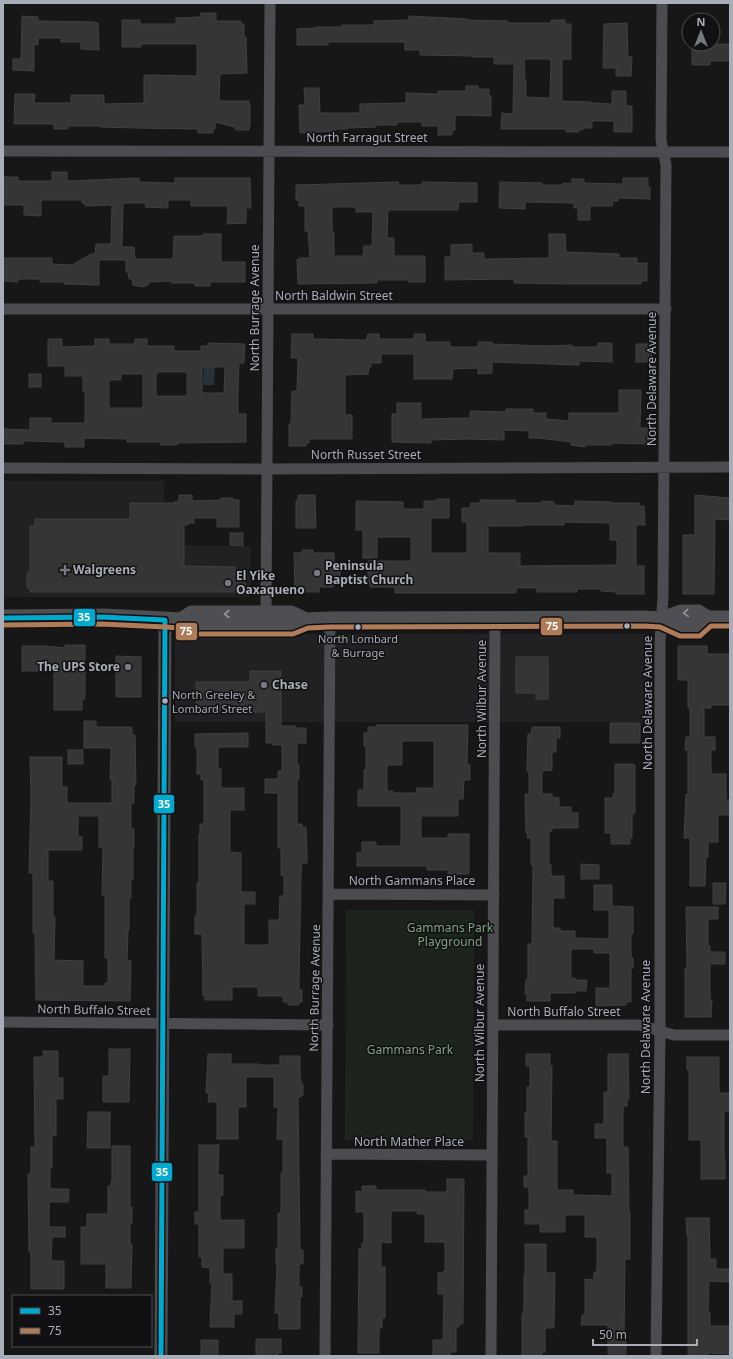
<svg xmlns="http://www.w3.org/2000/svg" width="733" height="1359" font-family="'Noto Sans',sans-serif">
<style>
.built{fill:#212123}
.green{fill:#1d241e}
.water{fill:#2a3239}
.building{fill:#353536;stroke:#3f4043;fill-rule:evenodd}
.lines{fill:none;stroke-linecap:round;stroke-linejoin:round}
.minor{stroke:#4b4c50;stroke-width:11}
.tertiary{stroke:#4b4c50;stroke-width:13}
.primary{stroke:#4d4f52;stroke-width:17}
.bus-1-casing{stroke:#111113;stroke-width:8}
.bus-2-casing{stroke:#111113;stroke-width:8}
.bus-1{stroke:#00a9ce;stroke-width:5}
.bus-2{stroke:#b07c57;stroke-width:5}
.oneway{stroke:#91969e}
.poi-dot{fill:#757880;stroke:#111113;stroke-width:1.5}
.bus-dot{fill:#a8adb8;stroke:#111113;stroke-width:1.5}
.labels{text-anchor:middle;stroke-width:3;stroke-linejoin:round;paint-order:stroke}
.bus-label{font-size:11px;fill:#a8adb8;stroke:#111113}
.street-label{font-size:12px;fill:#a8adb8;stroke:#111113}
.poi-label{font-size:12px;font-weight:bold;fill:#a8adb8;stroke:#111113;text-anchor:start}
.park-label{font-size:12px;fill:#7fa381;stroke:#111113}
.line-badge{stroke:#111113;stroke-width:1.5}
.badge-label{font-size:11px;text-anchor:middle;font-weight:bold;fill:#fff}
</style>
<rect width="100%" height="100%" fill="#171717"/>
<path class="built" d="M3,481H164L163,545L251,546L250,597H3Z
M175,634H647V722H175Z"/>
<path class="green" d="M346,910H474L473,1140H345Z"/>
<path class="water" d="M204,364H215L214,385H203Z"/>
<path class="building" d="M201,13H216V21H241V24H244V37H246L247,73L220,74L219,101H249V104H250V126H249V130H236L235,127L215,122V129H213V133H198V129L136,128L101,127V126H68V129H54V124H14L15,94H35L34,103H71V95H104V104L144,103V75L197,76V44H141V47H122V20H140V24H176V18L200,17Z
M22,16L38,17V21L93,22L98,23L99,50L81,49V42H61V38H38V45L34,44V71L13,70V59H21Z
M409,16L467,19V20L508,21V23H551V20H565V24H571V59H562V101L591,102V103L612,104V91H626V106H632V132H614V121H592V128H583V130L579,129V132H566V129H501L502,113L513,114L514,64H494V57H472V56L420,55V50H405V42H328V45H297V29L316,28V27H342V25H374V21L409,20ZM524,59H551L550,98L526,97V80H525Z
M627,23L628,57H632L631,76H616V68H603L604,24Z
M692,44H730V61H710V65H692Z
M466,86H478V89H489V96H491V116L455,115V130H452V135H438V126H422V122H398L397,125H376V127L347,128V129H335V131L300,133L299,105H305L304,88H319L320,113H360V104L406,103V93L438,94V91H466Z
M52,172H67V181L139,178V182L175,183V178H250L251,208H246V223L227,224L228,206H191V200H168V208L145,207L146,203H123L122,247H134L135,259H173L174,236H203V234H221V262H245V282H210V286H195V283H171V281L149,282L148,285L142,287L133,285L132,279H129L128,272H126V260H99V285L64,284V282H40V279H18V282L3,281V258H52V264L72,265L91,254H95L96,244H111L112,205L85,206V203H82V200H41V216L24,215V205H3V180H4V177H18V180L19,181H52Z
M623,178H648V187H650V199L618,198V201H613L612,206H590V220H578V208H574V203L525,202V209L499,208L500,182L542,183V185H563V183L572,184V179H584V183L623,184Z
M399,182L398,185H422V182L477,183V202H459L458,210H388L387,238H394V256H424L425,257V282H409V280H377V283L298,284L297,260H299V258H310L308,231H305V206H299V200H296V185ZM332,207H356V212H373L372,246H364L363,256H334V232H332Z
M549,234H565L566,252L619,254V258H637V263H647V281H641V284H566L514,283V279L445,280V257H451V245L472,244V253H484V259L549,258Z
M292,334H313V339L366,340L368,334H379V339H414V334H425V342H450V347H478V342H492V344L544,346L572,345V347H597L598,343H612V362L579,361V365L492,362V373L478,374V368L453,369L452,379H414V354H381V363H371V367H369L368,374L345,375V415H352V439H309V443H306V446H289V424H291L292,391H297L298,358H291Z
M48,339H62V347L95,346V339H109V344H135V339H147V346H174V351H201V346H208V343L245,344L244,363H239L238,392V414H246V442L177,443V445H161V442H127V439L84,438V447H65V442L23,441V444H3V429L30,430V418H51V423H85V391H83V376H65V366H48ZM202,367H225L224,393H202ZM157,372H187V396H156V374H157ZM121,374H143V408H109V380H121Z
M636,344H652L651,362H636Z
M29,374H41V387H29Z
M619,390H641L640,428H648V444L611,443V445H585V447L571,445V442L539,438H529V431L504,430V440L467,439L431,440V443L392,442V414H397V403H421V419L470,418V411L506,412V409H533V413H546V419L569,421V413H619Z
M179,495H192V501L221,500V498H233V500H239V527H217V518H194V523H188V525H184V566L235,567V576H245V592H30V588H27V572H30V526H35V519H130V503H175V501L179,502Z
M298,495H315L316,528H296V501H298Z
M695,495L730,498V520L715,519L714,594H683V535H695Z
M437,499H449V518H431V553H467V522H462V508H470L471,503H480V500H515V503H542V501L554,502V505L575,506V501L611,502V503H639V506H644L645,525H636V566H644V594H616V592L601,591V589H577V592H537V588H516V593H395V587H370V583H368V561H411V537H377V558H363V530H356V501L403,502V509H424V501H437ZM564,522L610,523V540H617V565L520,566V553H488V526H523V525H564Z
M230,533H243V546L230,545Z
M302,550H313V553H334V568H340V578H333V587H319V592H295L294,553H302Z
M65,645H85V699H82V710H54V671H22V646H46L65,648Z
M678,646H707V654H730V705H711V708H704V737H715V750H711V774H726V800H730V815H718V842H708V857H706L705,886H690V838H684L686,794H688V750H685L686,737H690V708H688V680H678Z
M116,656L141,657V697H116Z
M516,657H548V699H536V693H516Z
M250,671H281V726H296V728H306V743H297V765H299V779H297V824H302V827H306L307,852V863H302L301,875L299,980V990H302V1002H299V1005H288V1002H283V996H258V987H232V1000H205V996H203L202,934H195V916H197V883H199V834H200V824H204V780H201V774H197V747H195V734L248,733V747H218V769H221V788H244V810H230V852L241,853V892H255V904H244V945H269V920H279L280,896H284V875H281V848H278V793H265V779H278V771H282V745H273V743H266V712H250V711H196V682H250Z
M84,721H96V727H132V735H135L136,785H134V803H131V829H134V847H133V879H131V898H129V930H128L127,961H131L130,1001L36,1000L35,933H33V873H29L31,799L30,757H62V787H67V803H112V780H110L111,748H84ZM78,816H99V847H103L102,895H105V958H108V983H105V986H83V961L54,960L55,917H53V881H48V850H82V837H78Z
M610,723H640V743H610Z
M376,725H468L467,765H470V780H464L463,799H458V816H421V838H448V834H469V874H448V870H427V866H357V853H362V842H376V846H401V806H358V790H364V770H366V746H364V733H368V727H376ZM402,741H434V788H417L416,793H393V791H387V765H402Z
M532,727H560V738H556V752H552V770L542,771V794H552V797L559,798V807H571V813H578V828H552V831H549V865H551V876H564V898H553V928H560V931H575V938L609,939V910H594V885H612V906L633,907V934H631V958H633V968H631V1002H626V1005L596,1006V988H610V953H594V949H571V978H575V980H587L586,991H575V993H550V1001H527V994H525L526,980L528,979V944H532L533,865H531V838H527L528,833H526L525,794H529V771H527L528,734H531Z
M68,750H83V764H68Z
M615,764H633V765H635V813L632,815V838H630V844H611V833H605V798H613V794H615Z
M581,864L599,865V879H581Z
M713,883H726L725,904H713Z
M686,907H718V919H708V946H710V952H725V964H710V1000H712L711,1017H685V968H687Z
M109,1049H130L129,1102H103V1076H109Z
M43,1051H58V1078H63V1099H56V1136L52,1135V1168H50V1189H69L68,1202H49V1227H65V1237H52L51,1261H64V1289H31V1252H29L28,1174H31V1147H35L34,1057H43Z
M208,1054H231V1064H259V1065H280V1056H300V1079H301V1084H303V1095H301V1097H298L300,1250H303V1264H299V1287H302V1297H300V1329H279V1313H275L277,1265H276V1248H278V1213L281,1214V1173H283V1139H277L278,1107H274V1077H246V1107H238V1139H217V1102H208L209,1093H206Z
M526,1054H550V1066H552L551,1141H557V1190H573V1195L612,1196V1173H607V1138H595V1124H604V1092H608V1054H628L629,1099H627V1106H623V1147H628L629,1213H630V1259H625L624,1337H626V1354H608V1325H581L582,1315H585V1279L594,1280V1272H597V1237H585V1215H565V1232H540V1224H525V1210H529V1187H524V1176H528V1137H525V1113H527V1087H530V1066H526Z
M687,1057H719V1093H730V1111H724V1159H725V1179H701V1140H689V1070H687Z
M88,1112H110V1148H87Z
M199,1145H219L218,1175H223V1195H220V1220H244V1248H223V1274H232V1301H242V1314H234V1327H210L212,1283H210V1268L202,1267V1257H199V1224H195V1212H199Z
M112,1146H130V1207H132V1223H130V1245H132L131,1288H106V1264H81V1227H87V1214H108V1186H111L112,1179Z
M447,1179H464L463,1324H459V1327H456V1352H450V1356H433V1340H443L444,1294H438V1273H443V1271H445V1242H425V1214H417L418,1211H391V1243L381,1242V1267H385V1318H382V1328H379V1353H358L359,1249L362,1248V1243H364V1212H356V1191L362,1192V1186H376V1190H425V1192H447Z
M686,1218H709L710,1259H716V1269H729V1282L709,1281L708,1312H710V1326H730V1354L708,1353V1356H688V1235H687Z
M525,1244H546V1273H555L554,1328H545V1352H542V1356H522V1314H523L524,1306V1275H525Z
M256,1339H281V1353H278V1356H256Z
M201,1340H218V1356H201Z"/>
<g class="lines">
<path class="minor" d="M3,151L730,152
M3,309H666
M3,468L267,469L730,467
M266,614L270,3
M329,894L494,895
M3,1022L328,1025
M493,1025H639L674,1035H730
M326,1154L492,1155
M325,1356L330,620
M491,1356L495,619
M656,1356L660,1031V642L663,597L666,165L661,140L662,3"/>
<path class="tertiary" d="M161,1356L165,620"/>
<path class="primary" d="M3,618L102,617L165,620L181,621L192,627H292L306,621L330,620L644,619L662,620L681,629H698L708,619
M662,620L681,613H698L708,619H730
M181,621L192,614H291L306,621"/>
<g class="bus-1-casing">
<path id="bus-1" d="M3,618L102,617L165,620
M161,1356L165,620"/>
</g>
<g class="bus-2-casing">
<path id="bus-2" d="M3,625L102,624L165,627L179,628L192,634H293L308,628L330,627L644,626L660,627L680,636H700L711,626H730"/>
</g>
<use href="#bus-1" class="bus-1"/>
<use href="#bus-2" class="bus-2"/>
</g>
<defs><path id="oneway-chevron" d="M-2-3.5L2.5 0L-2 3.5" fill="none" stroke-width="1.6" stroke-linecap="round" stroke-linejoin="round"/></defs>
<g class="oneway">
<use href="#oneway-chevron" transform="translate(686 613) rotate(176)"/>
<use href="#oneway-chevron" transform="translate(227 614) rotate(180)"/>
</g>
<g class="poi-dot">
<path d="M63 564h4v4h4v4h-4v4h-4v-4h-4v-4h4z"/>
<circle cx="317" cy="573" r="4"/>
<circle cx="228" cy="583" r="4"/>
<circle cx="128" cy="667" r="4"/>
<circle cx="264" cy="685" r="4"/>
</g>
<g class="bus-dot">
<circle cx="627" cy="626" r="3.5"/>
<circle cx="358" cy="627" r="3.5"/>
<circle cx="165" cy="701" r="3.5"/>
</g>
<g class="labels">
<g class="bus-label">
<text x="358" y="643">North Lombard<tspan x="358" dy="14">&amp; Burrage</tspan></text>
<text x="172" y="699" text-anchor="start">North Greeley &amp;<tspan x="172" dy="14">Lombard Street</tspan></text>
</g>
<g class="street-label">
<text x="367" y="142">North Farragut Street</text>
<text x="334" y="300">North Baldwin Street</text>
<text transform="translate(255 308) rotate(-90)" y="4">North Burrage Avenue</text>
<text transform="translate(652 379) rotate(-90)" y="4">North Delaware Avenue</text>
<text x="366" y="459">North Russet Street</text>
<text transform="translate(482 699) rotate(-90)" y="4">North Wilbur Avenue</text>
<text transform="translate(648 703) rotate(-90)" y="4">North Delaware Avenue</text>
<text x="412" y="885">North Gammans Place</text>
<text transform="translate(315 988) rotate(-89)" y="4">North Burrage Avenue</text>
<text transform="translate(94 1010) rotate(1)" y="4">North Buffalo Street</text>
<text x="564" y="1016">North Buffalo Street</text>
<text transform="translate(480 1023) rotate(-90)" y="4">North Wilbur Avenue</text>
<text transform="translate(646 1027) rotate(-90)" y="4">North Delaware Avenue</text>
<text x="409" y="1146">North Mather Place</text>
</g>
<g class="poi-label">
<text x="325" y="570">Peninsula<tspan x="325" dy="14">Baptist Church</tspan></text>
<text x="73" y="574">Walgreens</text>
<text x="236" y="580">El Yike<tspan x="236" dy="14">Oaxaqueno</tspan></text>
<text x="120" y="671" text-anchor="end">The UPS Store</text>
<text x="272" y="689">Chase</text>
</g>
<g class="park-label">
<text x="450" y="932">Gammans Park<tspan x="450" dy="14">Playground</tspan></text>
<text x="410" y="1054">Gammans Park</text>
</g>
</g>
<g class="line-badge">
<rect x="73" y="608" width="23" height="19" rx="4" fill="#00a9ce"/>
<rect x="540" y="617" width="23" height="19" rx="4" fill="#b07c57"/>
<rect x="175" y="622" width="23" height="19" rx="4" fill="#b07c57"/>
<rect x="153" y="794" width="22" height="20" rx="4" fill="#00a9ce"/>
<rect x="151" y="1162" width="22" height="20" rx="4" fill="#00a9ce"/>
</g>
<g class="badge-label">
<text x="84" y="621">35</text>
<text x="552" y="630">75</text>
<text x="186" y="635">75</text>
<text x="164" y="808">35</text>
<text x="162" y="1176">35</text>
</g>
<rect width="733" height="1359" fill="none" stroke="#a8adb8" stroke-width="8"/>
<rect x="12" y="1295" width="140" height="52" fill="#111113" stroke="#4d4f55"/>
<rect x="20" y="1308" width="20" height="6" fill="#00a9ce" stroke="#4d4f55"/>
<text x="48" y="1315" font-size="12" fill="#a8adb8">35</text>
<rect x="20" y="1328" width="20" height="6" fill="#b07c57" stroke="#4d4f55"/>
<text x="48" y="1335" font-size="12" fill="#a8adb8">75</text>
<g transform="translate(701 32)"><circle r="19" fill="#111113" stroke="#4d4f55"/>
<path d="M0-3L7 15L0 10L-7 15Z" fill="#757880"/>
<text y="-6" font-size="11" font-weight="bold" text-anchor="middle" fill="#a8adb8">N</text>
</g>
<path d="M593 1339v6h104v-6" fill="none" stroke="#a8adb8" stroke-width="2"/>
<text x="599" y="1339" font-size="12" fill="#a8adb8" stroke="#111113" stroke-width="3" paint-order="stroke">50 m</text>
</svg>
